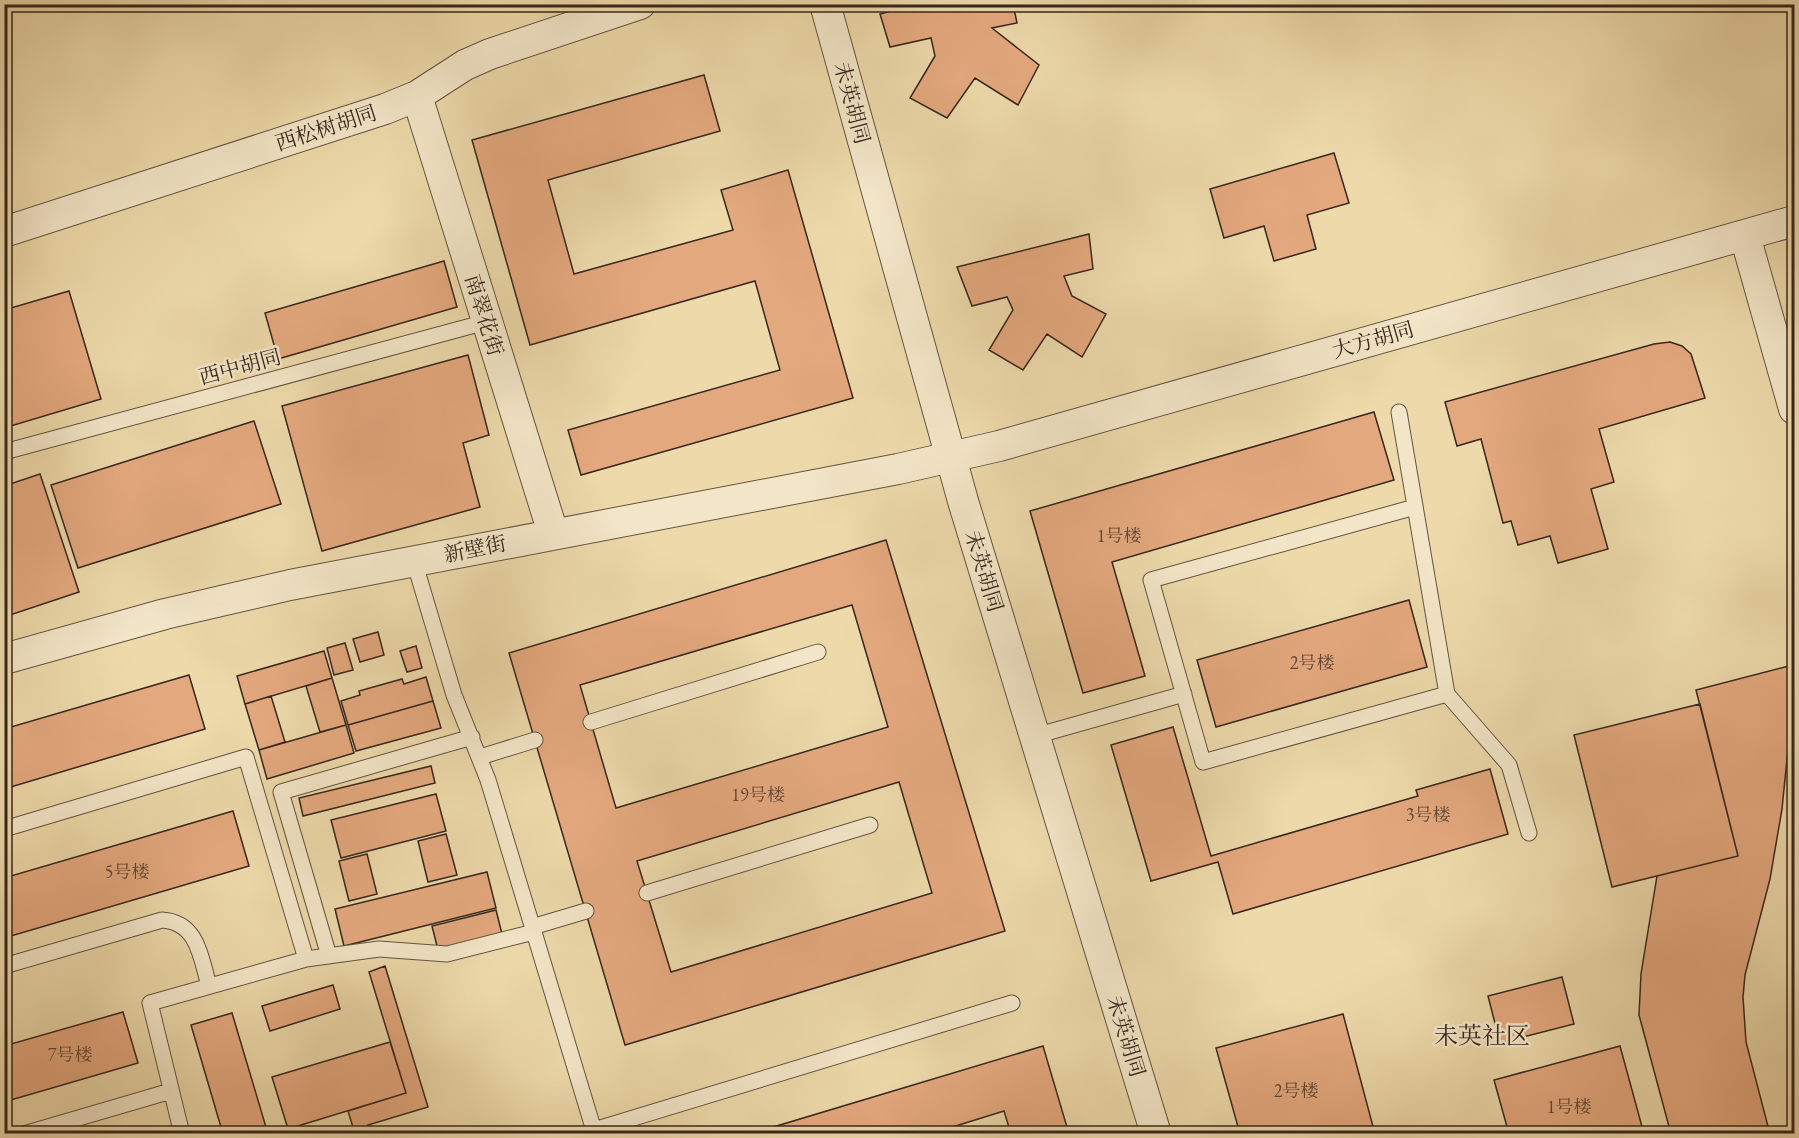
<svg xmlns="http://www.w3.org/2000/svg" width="1799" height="1138" font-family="'EB Garamond','Noto Serif SC',serif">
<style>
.building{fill:#e4a87e;stroke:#37271e;stroke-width:1.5;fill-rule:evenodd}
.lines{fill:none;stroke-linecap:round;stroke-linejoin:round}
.lane-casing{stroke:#645441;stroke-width:17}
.street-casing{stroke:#645441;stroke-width:32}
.lane{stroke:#f3e6c8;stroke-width:15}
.street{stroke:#f3e6c8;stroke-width:30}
.labels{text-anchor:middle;stroke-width:5;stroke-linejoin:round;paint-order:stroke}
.number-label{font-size:18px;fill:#624736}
.street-label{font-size:21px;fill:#37271e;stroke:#f3e6c8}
.quarter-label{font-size:24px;fill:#37271e;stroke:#f3e6c8}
</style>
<rect width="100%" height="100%" fill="#edd9aa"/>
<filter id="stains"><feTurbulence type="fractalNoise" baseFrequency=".00333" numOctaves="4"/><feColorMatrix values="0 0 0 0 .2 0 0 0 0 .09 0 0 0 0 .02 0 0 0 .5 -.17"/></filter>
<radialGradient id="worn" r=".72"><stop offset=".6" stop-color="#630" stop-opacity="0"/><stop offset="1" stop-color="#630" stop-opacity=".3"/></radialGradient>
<path class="building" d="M918,4H1013L1017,23L992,28L1039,65L1018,105L975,78L947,118L910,98L935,56L931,38L890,47L880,14Z
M1205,4H1235L1207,11Z
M704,75L720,131L548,180L574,274L733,230L721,190L788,170L853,398L581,475L568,430L780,370L755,281L530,345L472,140Z
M1334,153L1349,203L1307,215L1316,249L1274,261L1264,226L1224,238L1210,189Z
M1089,234L1093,269L1064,276L1072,296L1106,314L1082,357L1047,334L1023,370L989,350L1013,310L1007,297L972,306L957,267Z
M444,261L457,307L278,359L265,313Z
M69,291L101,399L4,428V310Z
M1670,342L1682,346L1691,354L1705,398L1599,429L1614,482L1591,489L1608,549L1558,563L1550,536L1518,545L1511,521L1503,523L1481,439L1457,446L1445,402L1654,344Z
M468,355L489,435L463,443L480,507L322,551L282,406Z
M1374,412L1394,480L1112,562L1145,676L1083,693L1030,511Z
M254,421L281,504L78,568L51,485Z
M40,474L79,592L4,617V486Z
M886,540L1005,931L625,1045L509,653ZM852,605L888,727L616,808L580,685ZM899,782L932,893L671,972L637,861Z
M1409,600L1427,667L1216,727L1197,660Z
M378,632L384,655L360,662L353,639Z
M345,643L353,670L334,675L327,648Z
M416,646L422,668L407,672L400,651Z
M324,651L332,678L245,704L237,676Z
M1789,666V739L1782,809L1770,879L1745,975L1743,997L1746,1042L1770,1134H1671L1639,1015L1641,974L1657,876L1738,856L1696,690Z
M189,675L205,729L4,789V729Z
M426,677L433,701L348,725L341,701L360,695L359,691L402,679L404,684Z
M332,678L346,725L320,732L306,686Z
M271,696L285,742L259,750L245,704Z
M433,701L441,728L356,751L348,725Z
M1700,704L1738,856L1612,887L1574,735Z
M346,725L354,753L267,779L259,750Z
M1173,727L1211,856L1418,796L1416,790L1490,769L1508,834L1233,914L1218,862L1151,881L1111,745Z
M431,766L435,783L303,816L299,798Z
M436,794L446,831L341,858L331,820Z
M233,811L249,866L4,938V878Z
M446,834L457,875L428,882L418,841Z
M367,854L377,894L349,901L339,861Z
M487,872L496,908L344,946L335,909Z
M496,910L502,934L438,950L432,926Z
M385,966L428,1107L368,1125L371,1134H355L348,1111L406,1093L369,972Z
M1562,977L1574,1024L1500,1043L1488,996Z
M333,985L340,1009L270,1031L262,1006Z
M123,1012L138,1063L4,1102V1046Z
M232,1013L268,1134H223L191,1025Z
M1343,1014L1375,1134H1240L1216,1048Z
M390,1042L406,1093L288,1129L272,1077Z
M1043,1046L1069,1134H1011L1004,1111L930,1134H750Z
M1620,1046L1644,1134H1509L1494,1080Z"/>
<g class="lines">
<g class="lane-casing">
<path id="lane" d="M1399,412L1447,694L1509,765L1529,833
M4,452L486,322
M1415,507L1151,580L1203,762L1447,694
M414,561L454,695L488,780L595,1134
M591,722L818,652
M1035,736L1184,694
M480,757L535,740
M4,829L246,757L306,959
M647,893L870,825
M532,927L586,911
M329,956L281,792L472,737
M4,966L162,920C198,922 201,958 209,986
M594,1130L1012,1003
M24,1134L171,1091
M182,1134L150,1003L306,959L379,949L447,954L534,932"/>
</g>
<g class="street-casing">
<path id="street" d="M825,4L963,501L1156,1134
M417,96L553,533
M4,232L385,109L417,96L465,65L490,54L640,4
M1745,236L1794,409
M4,659L165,614L290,585L898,469L999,446L1794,221"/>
</g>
<use href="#lane" class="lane"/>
<use href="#street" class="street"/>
</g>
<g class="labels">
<g class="number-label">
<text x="1119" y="542">1号楼</text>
<text x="1312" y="669">2号楼</text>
<text x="758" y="801">19号楼</text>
<text x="1428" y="821">3号楼</text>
<text x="127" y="878">5号楼</text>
<text x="70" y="1061">7号楼</text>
<text x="1296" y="1097">2号楼</text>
<text x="1569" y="1113">1号楼</text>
</g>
<g class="street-label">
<text transform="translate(852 103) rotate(75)" y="7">未英胡同</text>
<text transform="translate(326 128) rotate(-18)" y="7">西松树胡同</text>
<text transform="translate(484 315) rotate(73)" y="7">南翠花街</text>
<text transform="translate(1373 340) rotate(-16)" y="7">大方胡同</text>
<text transform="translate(240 367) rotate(-15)" y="7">西中胡同</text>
<text transform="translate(475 549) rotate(-11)" y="7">新壁街</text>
<text transform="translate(984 571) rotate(73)" y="7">未英胡同</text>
<text transform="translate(1126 1036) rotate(73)" y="7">未英胡同</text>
</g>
<g class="quarter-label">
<text x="1482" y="1044">未英社区</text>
</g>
</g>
<rect width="1799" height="1138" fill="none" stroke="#edd9aa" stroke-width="24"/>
<rect x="6" y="6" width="1787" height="1126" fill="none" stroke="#37271e" stroke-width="3"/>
<rect x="12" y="12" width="1775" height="1114" fill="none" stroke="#37271e" stroke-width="1.5"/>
<rect width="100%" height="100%" filter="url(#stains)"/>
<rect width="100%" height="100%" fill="url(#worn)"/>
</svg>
